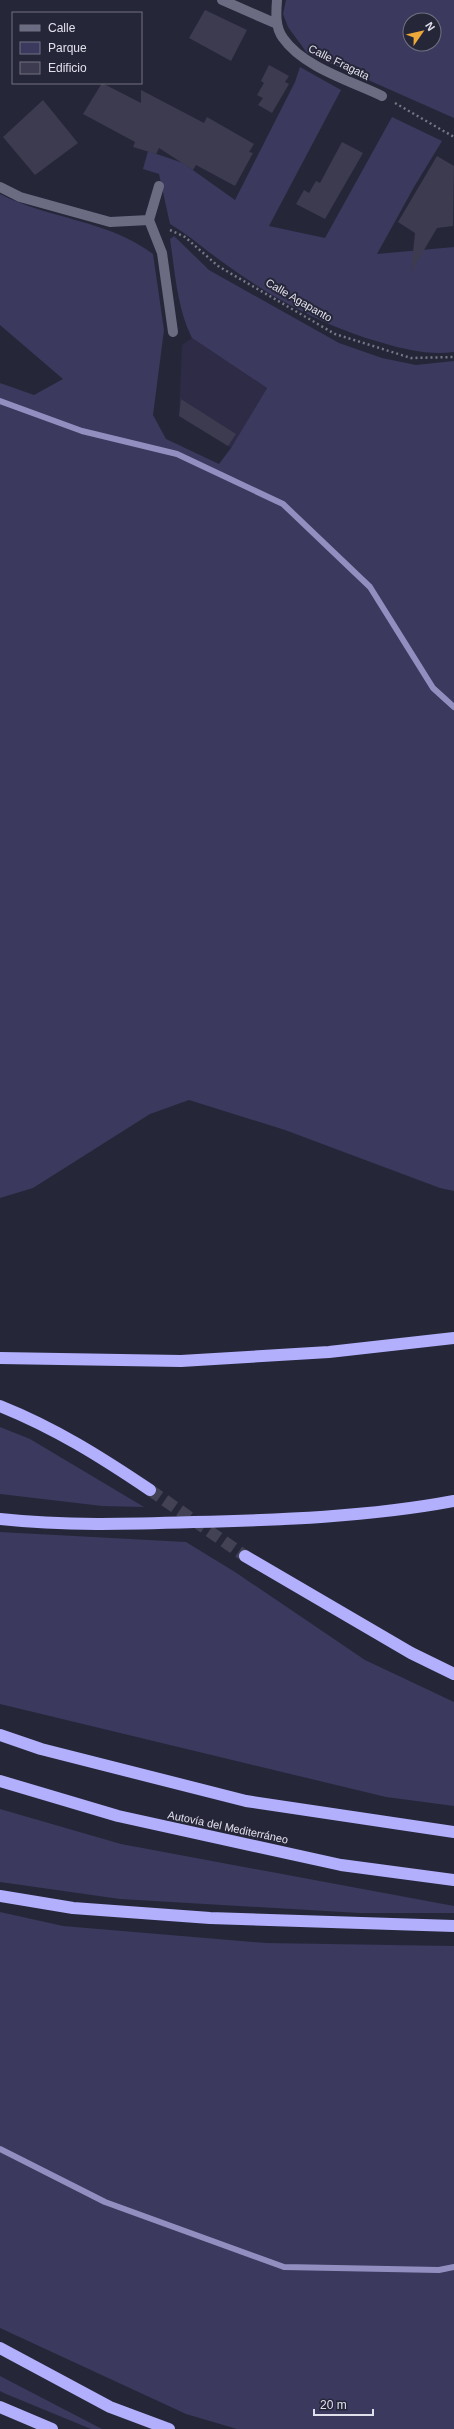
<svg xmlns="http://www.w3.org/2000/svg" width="454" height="2429" font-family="Helvetica,sans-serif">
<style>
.built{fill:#2d2b45}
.green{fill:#3b395d;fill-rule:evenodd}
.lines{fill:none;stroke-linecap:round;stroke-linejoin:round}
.stream{stroke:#928fc0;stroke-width:6}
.building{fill:#3c3b50}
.motorway-tunnel{stroke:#424254;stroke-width:12;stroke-dasharray:12 6;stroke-linecap:butt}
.path{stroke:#767686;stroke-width:2.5;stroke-dasharray:2 3;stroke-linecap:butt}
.minor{stroke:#6b6b82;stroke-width:10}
.motorway{stroke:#b2affd;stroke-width:12}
.labels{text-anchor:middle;stroke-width:4;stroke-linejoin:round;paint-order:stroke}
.street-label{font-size:11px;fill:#e0e0ed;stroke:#262639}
</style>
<rect width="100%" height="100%" fill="#262639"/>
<path class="built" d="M192,338L267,388L231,448L179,416L182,345Z"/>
<path class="green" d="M286,0H454V118L307,53L288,27L283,14ZM410,20H434V44H410Z
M300,67L341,90L269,226L325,238L392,117L442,141L414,187L377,254L454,247V352C430,355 406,350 383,343C324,327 270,297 221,261C204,249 189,235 170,224L159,174L143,169L148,151L183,163L235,200L295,82Z
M0,194C49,219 108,220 153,254L164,330L153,415L166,439L219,464L231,448L267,388L192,338C177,308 175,272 170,239L174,236L209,270L339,343L382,358L416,365L454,361V1191L440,1188L285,1130L189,1100L150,1114L33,1188L0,1198V383L34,395L63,379L0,325Z
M0,1427L30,1439L144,1507L102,1506L0,1494Z
M0,1532L186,1542L235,1572L365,1660L454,1702V1806L386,1797L0,1704Z
M0,1809L121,1844L454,1906V1913H359L120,1899L0,1882Z
M0,1912L63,1926L266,1943L454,1946V2429H237L186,2414L0,2328Z
M0,2376L102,2429H91L6,2394L0,2391Z"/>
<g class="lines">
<path class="stream" d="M0,401L82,431L177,454L283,504L370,587L433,688L454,707
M0,2149L105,2202L284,2267L439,2270L454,2267"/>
</g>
<path class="building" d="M205,10L247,30L231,61L189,38Z
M269,65L289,76L285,82L289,84L272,113L258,105L263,98L257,95L264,83L261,81Z
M102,83L141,103V90L204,123L207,117L254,144L249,152L253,153L235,186L196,165L193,170L159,148L156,154L133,147L135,142L83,114Z
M43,100L78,143L35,175L3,137Z
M342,142L363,153L325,219L296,204L304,190L309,193L316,181L320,183Z
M437,156L454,166L453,226L437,228L411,272L415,233L398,222Z
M181,399L236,434L228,446L179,416Z"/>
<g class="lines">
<path class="motorway-tunnel" d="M150,1490L245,1556"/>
<path class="path" d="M395,103L454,137
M170,230L185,237L218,266L335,334L411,358L454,357"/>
<path class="minor" d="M222,0L277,24
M277,0C276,13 275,27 283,38C303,67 351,81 382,96
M0,187L20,197L110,222L149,220L159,186
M149,220L162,253L173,332"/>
<path class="motorway" d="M0,1358L181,1361L329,1352L454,1338
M0,1406C55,1428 101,1457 150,1490
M0,1519C64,1526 130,1524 194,1522C280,1520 369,1517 454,1501
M245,1556L411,1653L454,1674
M0,1735L41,1749L246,1801L454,1832
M0,1781L118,1816L341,1865L454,1880
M0,1896L73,1908L210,1918L454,1926
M0,2348L110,2407L169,2429
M0,2407L52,2429"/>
</g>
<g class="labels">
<g class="street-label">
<text transform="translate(339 62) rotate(26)" y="4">Calle Fragata</text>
<text transform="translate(299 300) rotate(30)" y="4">Calle Agapanto</text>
<text transform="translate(228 1827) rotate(12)" y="4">Autovía del Mediterráneo</text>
</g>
</g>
<rect x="12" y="12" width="130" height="72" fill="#262639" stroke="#707081"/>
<rect x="20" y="25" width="20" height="6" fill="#6b6b82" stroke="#707081"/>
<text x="48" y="32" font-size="12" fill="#e0e0ed">Calle</text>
<rect x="20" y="42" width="20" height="12" fill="#3b395d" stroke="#707081"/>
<text x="48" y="52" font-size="12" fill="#e0e0ed">Parque</text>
<rect x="20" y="62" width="20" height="12" fill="#3c3b50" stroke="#707081"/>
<text x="48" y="72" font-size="12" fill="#e0e0ed">Edificio</text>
<g transform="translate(422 32) rotate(56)"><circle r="19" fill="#262639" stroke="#707081"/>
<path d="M0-3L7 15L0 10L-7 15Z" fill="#eca93a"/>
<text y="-6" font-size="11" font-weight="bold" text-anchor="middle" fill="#e0e0ed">N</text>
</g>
<path d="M314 2409v6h59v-6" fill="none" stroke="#e0e0ed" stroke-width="2"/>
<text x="320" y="2409" font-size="12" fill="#e0e0ed" stroke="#262639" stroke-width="3" paint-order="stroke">20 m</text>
</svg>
